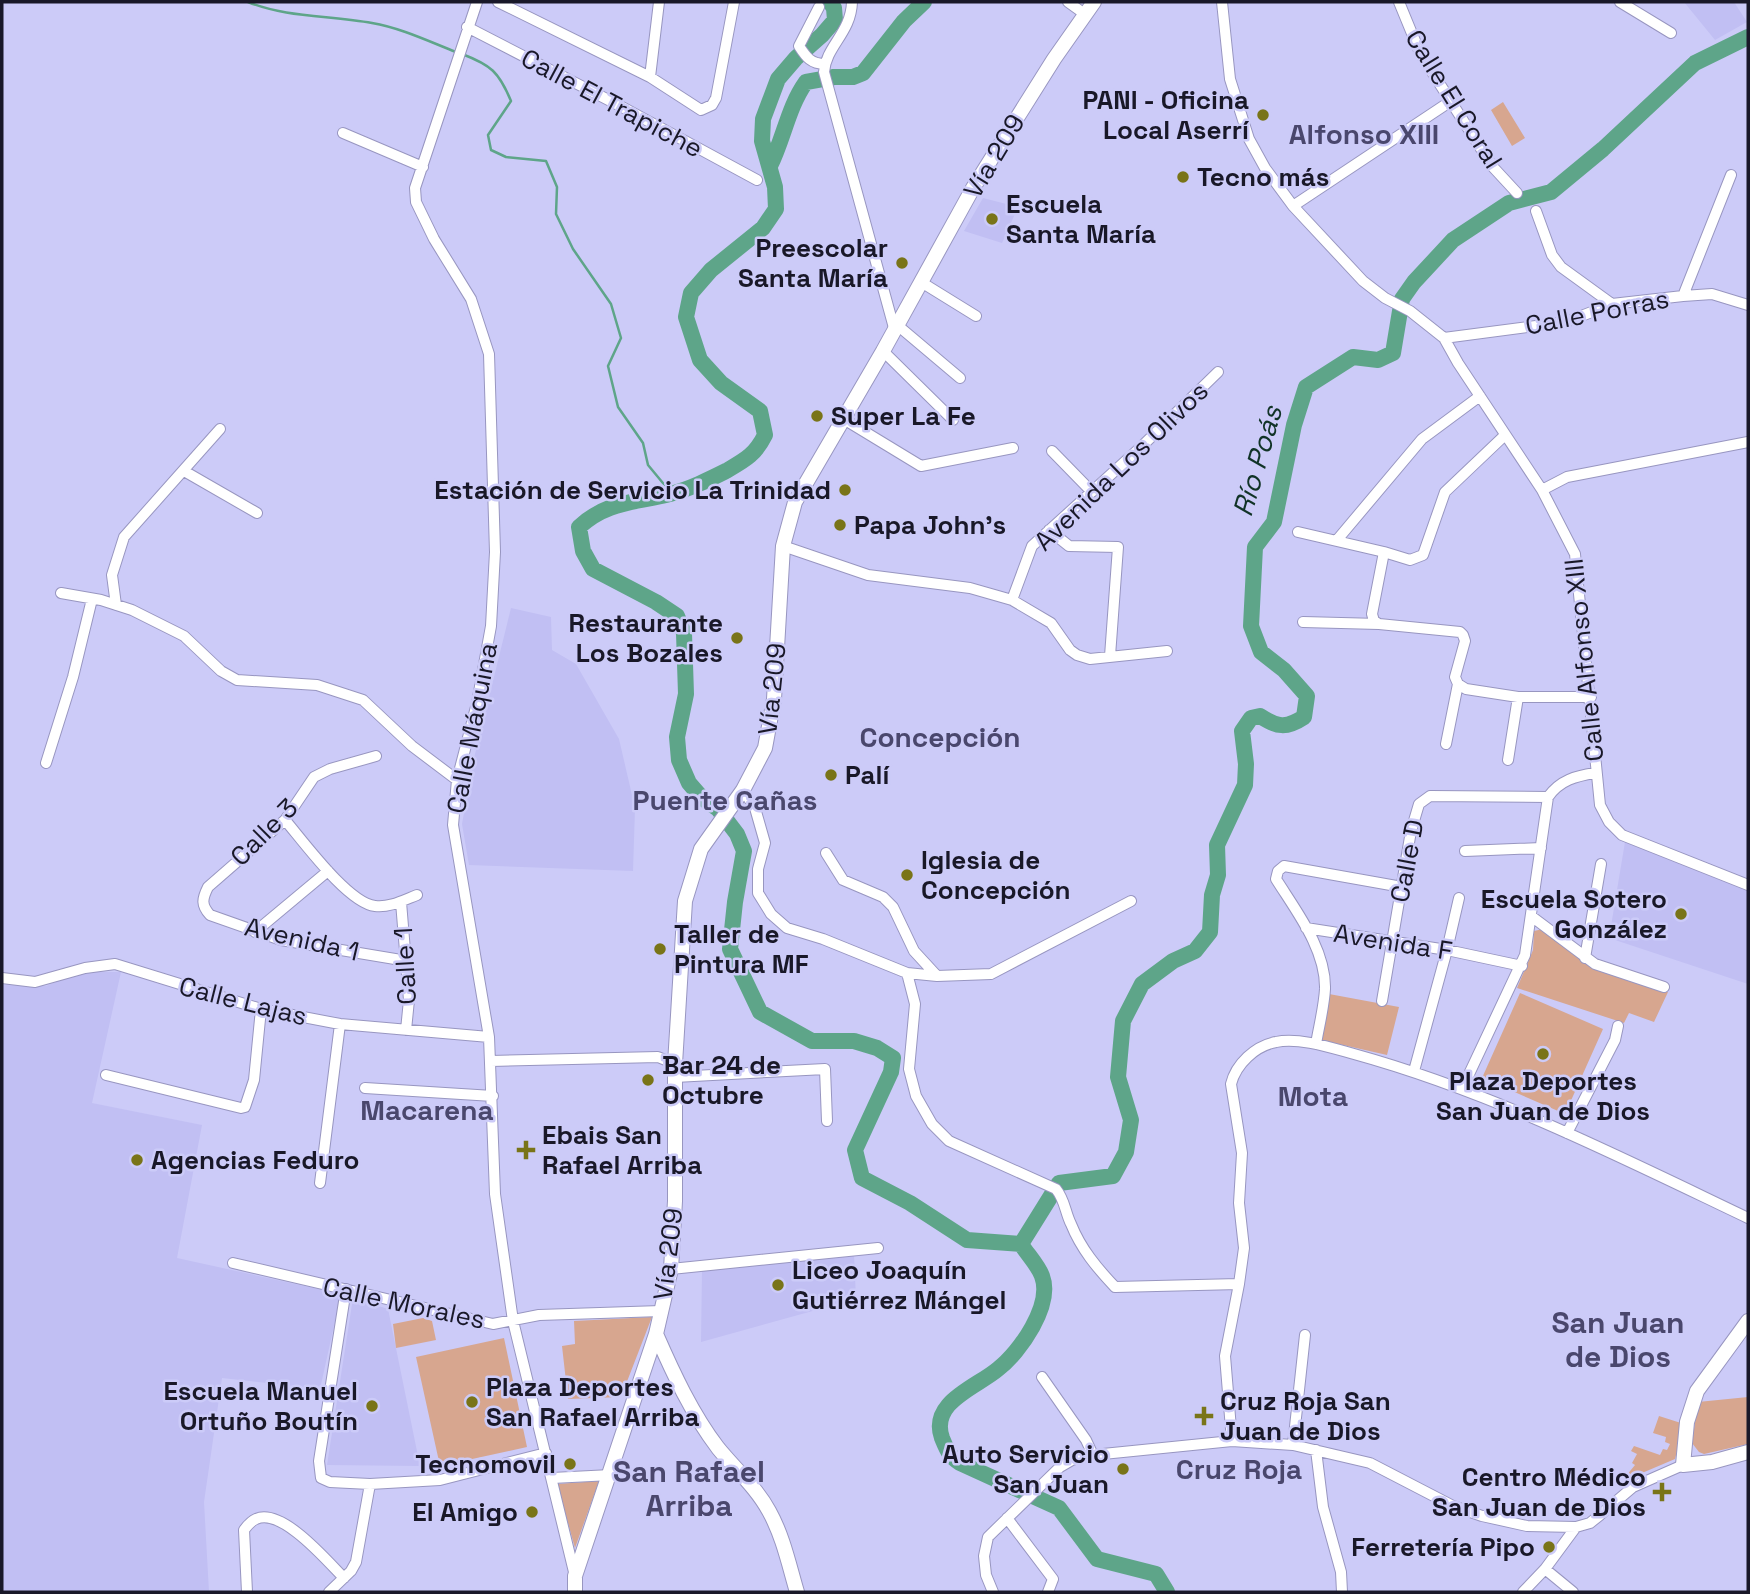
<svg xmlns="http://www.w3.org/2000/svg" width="1750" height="1594" font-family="'Space Grotesk',sans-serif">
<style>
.built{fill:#c1bff3}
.green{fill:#d7a68f}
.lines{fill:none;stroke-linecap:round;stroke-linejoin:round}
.stream{stroke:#5ea589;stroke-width:2.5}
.river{stroke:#5ea589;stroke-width:16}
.street-casing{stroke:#9896c0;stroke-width:12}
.secondary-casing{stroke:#9896c0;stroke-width:16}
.street{stroke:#fff;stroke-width:10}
.secondary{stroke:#fff;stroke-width:14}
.poi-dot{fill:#797418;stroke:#cccbf8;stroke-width:2.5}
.labels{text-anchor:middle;stroke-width:5;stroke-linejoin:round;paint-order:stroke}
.street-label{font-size:26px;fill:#191828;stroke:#cccbf8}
.poi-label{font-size:26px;font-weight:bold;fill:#191828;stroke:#cccbf8;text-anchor:start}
.neighbourhood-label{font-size:28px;font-weight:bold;fill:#4a476d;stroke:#cccbf8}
.water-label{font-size:28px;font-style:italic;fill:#113327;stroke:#cccbf8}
.quarter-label{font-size:30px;font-weight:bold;fill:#4a476d;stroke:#cccbf8}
</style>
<rect width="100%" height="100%" fill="#cccbf8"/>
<path class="built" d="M1684,2H1734L1747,22L1715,40Z
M983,198L1018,207L1002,243L964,231Z
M511,608L551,617L552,650L576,664L619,739L635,808L633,871L469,865L462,824L474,758Z
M1625,842L1748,891V984L1609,938Z
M81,972H121L92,1103L202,1125L177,1258L341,1294L320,1389L222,1378L204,1502L209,1592H2V985L46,986Z
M854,1254L856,1299L701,1342L702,1271Z
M353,1298L388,1309L420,1466L327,1465Z"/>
<path class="green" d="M1503,102L1525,138L1512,146L1491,110Z
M1543,929L1603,970L1668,992L1654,1022L1629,1013L1624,1023L1517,988L1533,950L1534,931Z
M1520,993L1603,1029L1565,1114L1482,1078Z
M1329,994L1399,1007L1387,1055L1321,1040Z
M652,1317L621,1397L568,1399L562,1346L575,1344L574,1321Z
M423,1318L432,1321L436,1340L396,1348L393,1324Z
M504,1338L527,1447L440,1466L416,1357Z
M1748,1397V1444L1704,1454L1699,1452L1692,1443L1698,1402Z
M1659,1416L1684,1424L1675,1459L1642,1473L1631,1481L1626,1476L1635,1465L1632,1463L1637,1454L1631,1451L1634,1446L1660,1455L1663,1449L1667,1450L1670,1444L1665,1442L1666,1437L1653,1433Z
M599,1481L575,1548L557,1484Z"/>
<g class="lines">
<path class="stream" d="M248,2C287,18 331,15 372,23C401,28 428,41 456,52
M462,54C491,65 499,72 511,101L488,135L491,150L506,157L546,161L557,187L556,214L573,249L611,304L621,338L608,366L618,407L643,443L648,465L672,494"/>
<path class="river" d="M830,2L834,8L835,20L822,35L796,58L778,79L763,119L762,141L775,187L776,209L763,228L711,270L691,293L686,317L700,360L721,383L760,411L765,435C755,455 745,460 726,471C708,480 690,489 670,494C635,503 607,501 579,527L583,551L593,569L656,602L677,616L684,633L686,694L677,737L679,760L689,783L702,798L718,809L737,834L744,851L735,902L730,949L760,1012L812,1041H854L877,1048L893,1058L891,1072L855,1150L862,1178L910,1203L967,1240L1021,1244
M770,166C784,138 788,107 806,82L834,77H853L863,73L904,21L924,2
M1021,1244L1059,1183L1113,1176L1126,1152L1131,1120L1118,1077L1123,1021L1142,984L1173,961L1195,951L1210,932L1212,895L1218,875L1217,845L1245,785L1246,764L1242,731L1251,718L1260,716C1277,727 1286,729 1304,717L1307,696L1284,670L1261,652L1251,626L1255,547L1274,522L1294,425L1306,387L1353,357L1378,360L1393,353L1402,299L1414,282L1453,240L1509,203L1551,192L1603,149L1695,63L1748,37
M1021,1244C1027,1254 1038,1265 1042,1276C1053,1305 1020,1352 998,1369C977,1387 929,1402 942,1438C947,1450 949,1456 960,1463L1059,1508L1097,1559L1156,1574L1167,1592"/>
<g class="street-casing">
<path id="street" d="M477,2L415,188L416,202L434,239L471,299L489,354L495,552L491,626L477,703L457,780L453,825L489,1037L495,1194L513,1321L575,1576
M498,2L650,77L701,110L712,105L716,98L734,2
M852,2C851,33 826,46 824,72L894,328
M1068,2L1086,15
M1222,2L1230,79L1249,139L1265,168L1293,206L1363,281L1385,298L1410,311L1444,338L1458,363L1542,490L1575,554L1600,805L1609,822L1622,835L1748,885
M1399,2L1420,53L1492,166L1517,193
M1620,2L1671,33
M819,7L799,46C806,57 811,64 825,64
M467,27L624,108L757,180
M650,77L659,2
M343,133L423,167
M1293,206L1451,101
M1536,211L1552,255L1561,267L1612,304
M921,282L976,316
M1683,296L1731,175
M896,324L960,378
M1444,338L1566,322L1612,304L1683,296L1712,294L1748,305
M883,351L953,420
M842,418L921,466L1013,448
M1052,451L1092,492
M184,471L257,513
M1542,490L1567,477L1748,442
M1049,530L1069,546L1118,547L1110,656
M1298,532L1384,552L1372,614L1374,621L1379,624
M1337,540L1422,439L1480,396
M783,546L868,575L970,588L1012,600L1051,623L1070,650L1077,655L1090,659L1167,651
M1384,552L1410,560L1423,555L1445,492L1505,435
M61,593L101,600L132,610L184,636L221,671L237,680L317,685L363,700L412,746L457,780
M1012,600L1032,546L1140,448L1218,372
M116,605L112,575L124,537L220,429
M1303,622L1379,624L1460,632L1463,635L1465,641L1455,677L1458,684L1466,689L1518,697H1591
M1446,744L1458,684
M376,756L330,769L314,777L285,820L208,887C202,899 201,905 210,915L281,940L407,961
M1508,760L1518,697
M46,763L73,677L92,599
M743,790L755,808L765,843L758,869V893L771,914L787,928L823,939L907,973L937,976L991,974L1131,901
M285,820C303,841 348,903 375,906C389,908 404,900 417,895
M1465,851L1541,848
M826,853L843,880L883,897L893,907L914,951L937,976
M401,902L409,1000L406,1030
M1531,916L1595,964L1664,987
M1306,928L1447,950L1522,966
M255,932L328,871
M1585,958L1601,864
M907,973L915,1004L909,1069L916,1096L932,1124L949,1141L1056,1189C1065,1200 1065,1212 1071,1224C1081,1249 1097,1268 1115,1287L1239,1284
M2,978L35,982L85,968L115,964L261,1009L340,1024L489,1037
M1382,1001L1411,831L1419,804L1430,796L1548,797
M1316,1044C1319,1026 1324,1007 1325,989C1326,949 1296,911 1276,879L1278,871L1284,866L1402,887
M491,1061L658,1057L675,1064
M1414,1071L1447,950L1459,898
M106,1075L241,1108L245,1107L254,1080L261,1009
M675,1077L825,1069L827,1121
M365,1088L493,1096
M1462,1089L1525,955L1548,797C1560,780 1576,776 1595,773
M1567,1133L1615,1040L1618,1026
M320,1183L340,1024
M233,1263L493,1324L539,1315L661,1311
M671,1269L878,1248
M346,1289L319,1461L321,1478L330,1482L370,1484L440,1480L546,1453
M1042,1377L1086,1440L1093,1455
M1232,1441L1225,1356L1239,1284L1244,1248L1239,1203L1242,1153L1231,1084C1236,1064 1255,1046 1276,1042C1299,1037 1332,1048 1354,1054C1492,1092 1620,1157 1748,1218
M1293,1445L1305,1335
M1316,1450L1323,1507L1341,1572L1342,1592
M552,1478L611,1475
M1007,1518L1053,1579L1048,1592
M1545,1569L1573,1592
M247,1592L244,1530C247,1526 251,1521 256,1519C282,1507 328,1562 344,1578
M329,1592L351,1571L356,1562L370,1484
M993,1592L986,1575L984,1556L988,1537L1060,1467L1072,1460L1093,1455L1232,1441L1293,1445L1370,1463L1453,1506L1482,1516L1527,1526L1576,1527L1590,1523L1600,1515L1633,1487L1683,1465
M1523,1592L1545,1569L1576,1527"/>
</g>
<g class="secondary-casing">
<path id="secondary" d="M1748,1321L1697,1391L1687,1422L1683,1465L1712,1462L1748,1452
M656,1334C673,1373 692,1414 718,1448C735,1469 756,1487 769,1511C783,1536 789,1565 797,1592
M575,1592V1576L656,1334L671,1269L675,1201V1064L685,901L701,849L743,790L765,748L774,699L783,546L795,502L883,351L973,188L1054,59L1094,2"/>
</g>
<use href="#street" class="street"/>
<use href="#secondary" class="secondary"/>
</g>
<g class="poi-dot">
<circle cx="1263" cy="115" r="7"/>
<circle cx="1183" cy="177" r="7"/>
<circle cx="992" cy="219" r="7"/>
<circle cx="902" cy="263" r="7"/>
<circle cx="817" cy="416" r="7"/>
<circle cx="845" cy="490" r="7"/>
<circle cx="840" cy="525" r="7"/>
<circle cx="737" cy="638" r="7"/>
<circle cx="831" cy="775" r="7"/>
<circle cx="907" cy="875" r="7"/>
<circle cx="1681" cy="914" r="7"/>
<circle cx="660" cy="949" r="7"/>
<circle cx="1543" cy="1054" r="7"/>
<circle cx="648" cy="1080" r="7"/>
<path d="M522.5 1139.5h7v7h7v7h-7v7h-7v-7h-7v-7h7z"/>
<circle cx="137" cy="1160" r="7"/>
<circle cx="778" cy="1285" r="7"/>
<circle cx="472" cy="1402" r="7"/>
<circle cx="372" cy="1406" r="7"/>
<path d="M1200.5 1405.5h7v7h7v7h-7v7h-7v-7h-7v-7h7z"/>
<circle cx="570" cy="1464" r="7"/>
<circle cx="1123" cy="1469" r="7"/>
<path d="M1658.5 1481.5h7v7h7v7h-7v7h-7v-7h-7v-7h7z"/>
<circle cx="532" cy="1512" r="7"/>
<circle cx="1549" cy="1547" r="7"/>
</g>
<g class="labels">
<g class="street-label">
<text transform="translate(1454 99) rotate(58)" y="9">Calle El Coral</text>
<text transform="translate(612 103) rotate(28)" y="9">Calle El Trapiche</text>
<text transform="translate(994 156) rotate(-59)" y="9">Vía 209</text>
<text transform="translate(1597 312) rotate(-11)" y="9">Calle Porras</text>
<text transform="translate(1121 466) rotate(-44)" y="9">Avenida Los Olivos</text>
<text transform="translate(1584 660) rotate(-96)" y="9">Calle Alfonso XIII</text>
<text transform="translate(772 689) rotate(-84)" y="9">Vía 209</text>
<text transform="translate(472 728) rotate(-79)" y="9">Calle Máquina</text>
<text transform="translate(264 832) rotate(-45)" y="9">Calle 3</text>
<text transform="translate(1407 861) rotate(-79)" y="9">Calle D</text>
<text transform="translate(302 939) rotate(13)" y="9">Avenida 1</text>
<text transform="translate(1393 942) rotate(9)" y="9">Avenida F</text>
<text transform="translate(405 966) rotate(-93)" y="9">Calle 1</text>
<text transform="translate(243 1001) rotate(14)" y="9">Calle Lajas</text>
<text transform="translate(668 1254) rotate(-83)" y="9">Vía 209</text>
<text transform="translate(404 1303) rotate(12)" y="9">Calle Morales</text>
</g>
<g class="poi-label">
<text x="1249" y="109" text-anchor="end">PANI - Oficina<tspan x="1249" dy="30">Local Aserrí</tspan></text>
<text x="1197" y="186">Tecno más</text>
<text x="1006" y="213">Escuela<tspan x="1006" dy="30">Santa María</tspan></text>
<text x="888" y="257" text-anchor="end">Preescolar<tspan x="888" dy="30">Santa María</tspan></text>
<text x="831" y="425">Super La Fe</text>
<text x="831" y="499" text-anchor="end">Estación de Servicio La Trinidad</text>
<text x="854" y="534">Papa John's</text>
<text x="723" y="632" text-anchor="end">Restaurante<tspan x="723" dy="30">Los Bozales</tspan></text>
<text x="845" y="784">Palí</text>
<text x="921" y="869">Iglesia de<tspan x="921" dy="30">Concepción</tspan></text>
<text x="1667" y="908" text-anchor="end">Escuela Sotero<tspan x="1667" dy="30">González</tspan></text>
<text x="674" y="943">Taller de<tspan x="674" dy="30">Pintura MF</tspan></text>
<text x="662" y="1074">Bar 24 de<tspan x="662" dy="30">Octubre</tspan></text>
<text x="1543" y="1090" text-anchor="middle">Plaza Deportes<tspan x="1543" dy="30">San Juan de Dios</tspan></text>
<text x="542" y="1144">Ebais San<tspan x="542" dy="30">Rafael Arriba</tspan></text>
<text x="151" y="1169">Agencias Feduro</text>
<text x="792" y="1279">Liceo Joaquín<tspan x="792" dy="30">Gutiérrez Mángel</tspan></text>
<text x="486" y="1396">Plaza Deportes<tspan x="486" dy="30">San Rafael Arriba</tspan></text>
<text x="358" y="1400" text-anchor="end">Escuela Manuel<tspan x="358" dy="30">Ortuño Boutín</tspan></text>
<text x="1220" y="1410">Cruz Roja San<tspan x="1220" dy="30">Juan de Dios</tspan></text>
<text x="1109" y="1463" text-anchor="end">Auto Servicio<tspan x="1109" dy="30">San Juan</tspan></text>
<text x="556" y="1473" text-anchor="end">Tecnomovil</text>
<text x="1646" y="1486" text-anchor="end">Centro Médico<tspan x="1646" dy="30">San Juan de Dios</tspan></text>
<text x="518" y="1521" text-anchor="end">El Amigo</text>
<text x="1535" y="1556" text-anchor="end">Ferretería Pipo</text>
</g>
<g class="neighbourhood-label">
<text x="1364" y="144">Alfonso XIII</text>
<text x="940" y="747">Concepción</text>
<text x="725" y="810">Puente Cañas</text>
<text x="1313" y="1106">Mota</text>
<text x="427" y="1120">Macarena</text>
<text x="1239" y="1479">Cruz Roja</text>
</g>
<g class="water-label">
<text transform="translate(1257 461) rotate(-74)" y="10">Río Poás</text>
</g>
<g class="quarter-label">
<text x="1618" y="1333">San Juan<tspan x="1618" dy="34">de Dios</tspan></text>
<text x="689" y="1482">San Rafael<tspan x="689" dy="34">Arriba</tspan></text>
</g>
</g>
<rect width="1750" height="1594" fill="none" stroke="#191828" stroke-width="7"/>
</svg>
